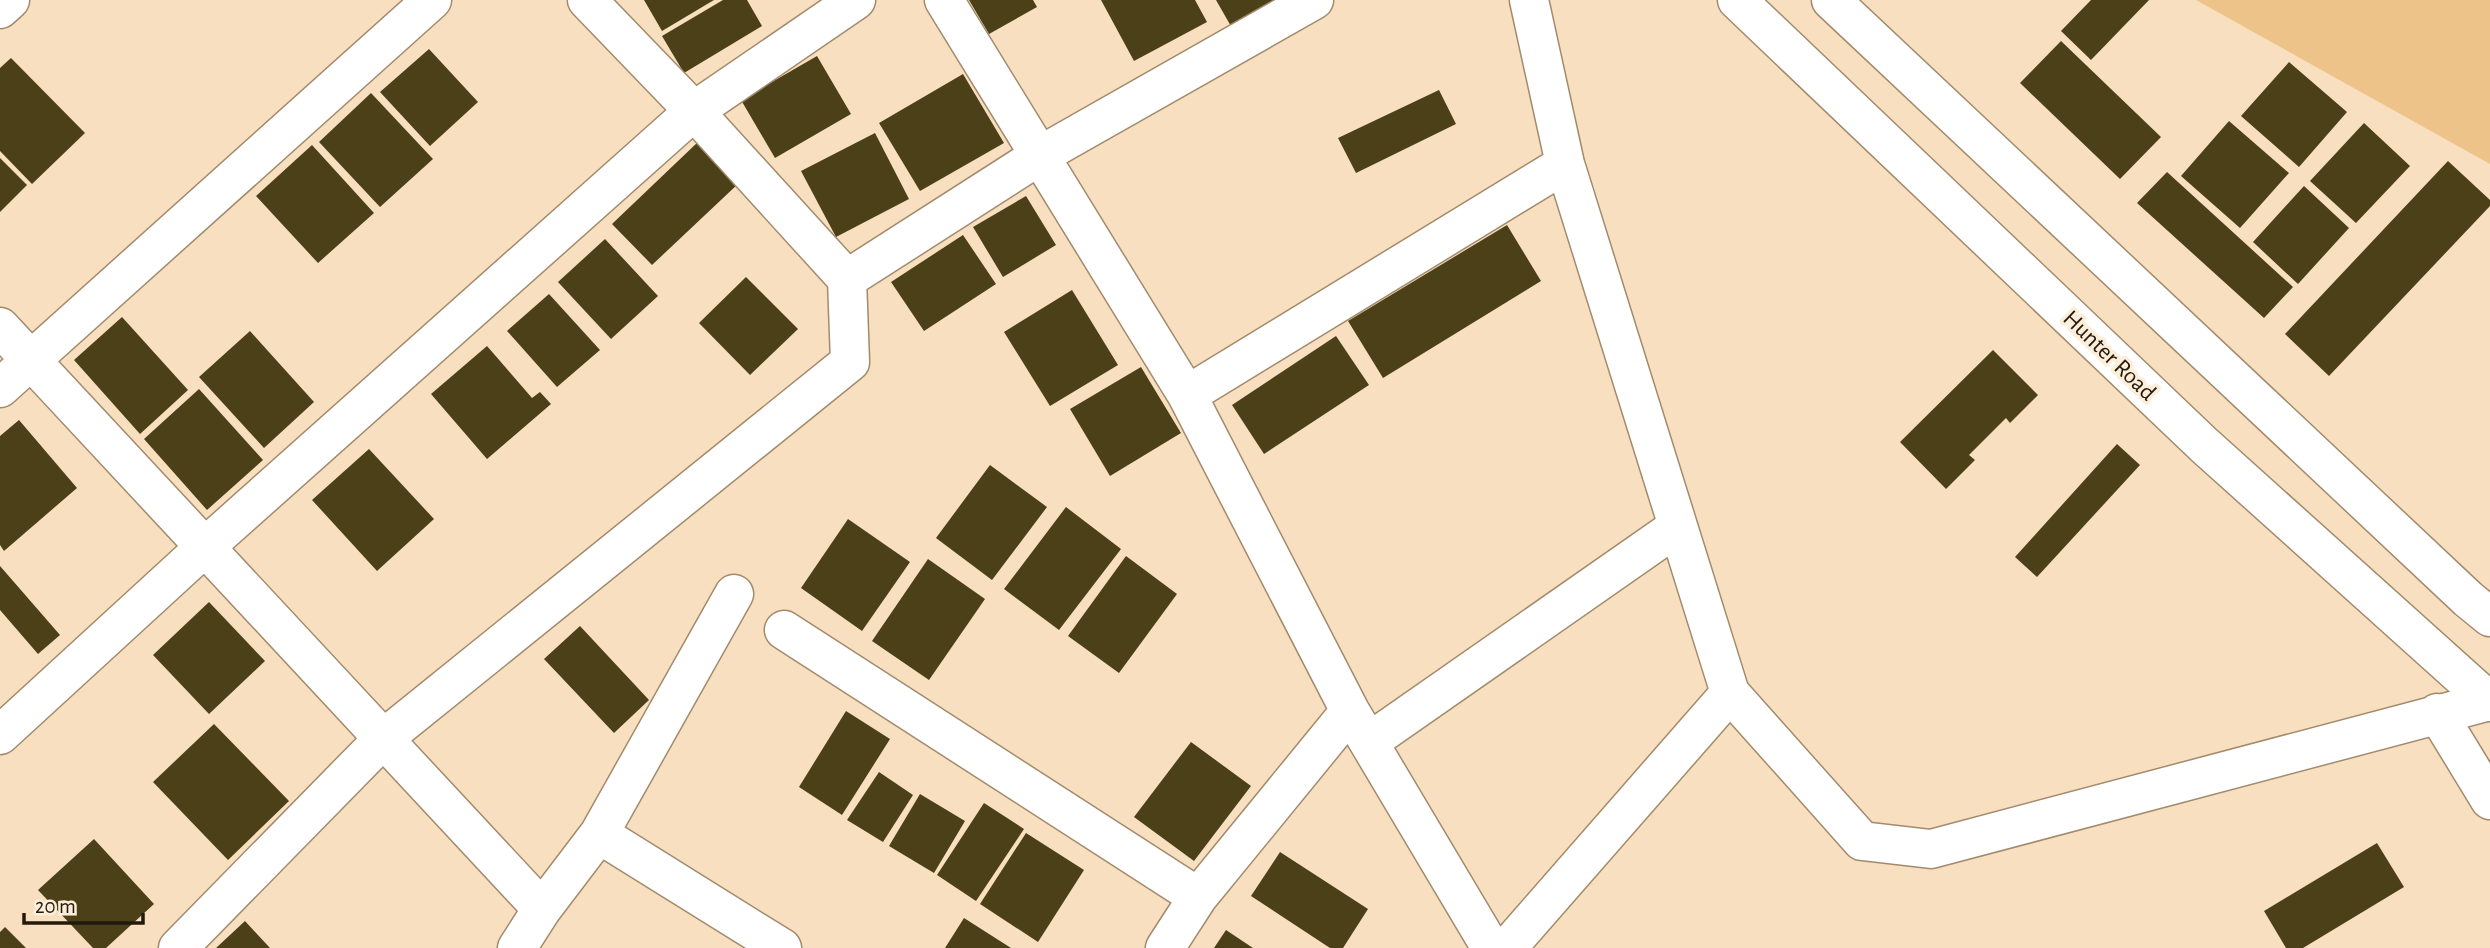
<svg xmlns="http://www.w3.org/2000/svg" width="2490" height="948" font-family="'Alegreya Sans',sans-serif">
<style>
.green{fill:#eec389}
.building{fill:#4b4017}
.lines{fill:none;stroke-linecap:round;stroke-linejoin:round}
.minor-casing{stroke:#a28b6d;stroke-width:41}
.major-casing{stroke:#a28b6d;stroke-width:41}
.minor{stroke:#fff;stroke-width:38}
.major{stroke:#fff;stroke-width:38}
.labels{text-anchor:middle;stroke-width:7;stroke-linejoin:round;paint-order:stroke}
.street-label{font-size:24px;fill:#231a0e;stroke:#fdeeda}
</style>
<rect width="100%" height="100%" fill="#f8dfbf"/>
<path class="green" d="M2196,0H2490V164Z"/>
<path class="building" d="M644,0H714L662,31Z
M723,0H747L762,26L684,73L662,36Z
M969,0H1033L1037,7L989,34Z
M1101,0H1195L1207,22L1134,61Z
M1216,0H1281L1232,28Z
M2091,0H2149L2091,60L2061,31Z
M2061,41L2161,137L2120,179L2020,83Z
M429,49L478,102L430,146L380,92Z
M817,56L851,114L775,158L741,100Z
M11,58L85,133L32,184L0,151V68Z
M2289,62L2347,112L2299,167L2241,116Z
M963,74L1004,143L920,191L879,123Z
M1439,90L1456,124L1356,173L1338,138Z
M371,93L433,159L380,207L319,142Z
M2229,121L2289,173L2240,228L2181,176Z
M2364,123L2410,166L2356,223L2310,181Z
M875,133L909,199L836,237L801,171Z
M699,141L739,183L652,265L612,224Z
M312,145L374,213L318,263L256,196Z
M0,158L27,185L0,212Z
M2448,161L2490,200V206L2329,376L2285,334Z
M2167,172L2293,287L2264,318L2137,203Z
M2304,186L2349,228L2298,284L2253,242Z
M1026,196L1056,245L1003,277L973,227Z
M1507,225L1541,281L1383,378L1348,321Z
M963,235L996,284L924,331L891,282Z
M605,239L658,296L611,339L558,282Z
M746,277L798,329L750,375L699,323Z
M1072,290L1118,365L1050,406L1004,332Z
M549,294L600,350L557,387L507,331Z
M122,317L188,390L140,434L74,360Z
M250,331L314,402L264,448L199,377Z
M1336,336L1369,385L1264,454L1232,405Z
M487,346L532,398L540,392L551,404L487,459L431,394Z
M1993,350L2038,395L2010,423L2006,418L1969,455L1975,460L1946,489L1900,442Z
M1141,367L1181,433L1110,476L1070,409Z
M199,389L263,460L207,510L144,439Z
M19,420L77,488L4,551L0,545V436Z
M2117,444L2140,465L2037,577L2015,557Z
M369,449L434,519L377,571L312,500Z
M990,465L1047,507L992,580L936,538Z
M1066,507L1121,549L1059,630L1004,589Z
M848,519L910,562L862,631L801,588Z
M1126,556L1177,594L1119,673L1068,636Z
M928,559L985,599L929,680L872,641Z
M0,566L60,635L38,654L0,610Z
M209,602L265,661L209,714L153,655Z
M580,626L649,700L614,733L544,659Z
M846,711L890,739L842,815L799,787Z
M214,724L289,801L228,860L153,782Z
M1191,742L1251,786L1194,861L1134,817Z
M879,772L913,795L883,842L847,820Z
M920,794L965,821L934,873L889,846Z
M984,803L1024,829L976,901L937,875Z
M1026,833L1084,870L1038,942L980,904Z
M94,839L154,904L106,948H93L38,890Z
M2377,843L2404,887L2303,948H2286L2264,911Z
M1280,852L1368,909L1343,948H1330L1251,896Z
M964,918L1011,948H945Z
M245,921L270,948H216Z
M5,927L26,948H0V932Z
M1226,930L1253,948H1214Z"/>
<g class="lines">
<g class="minor-casing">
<path id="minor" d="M856,0L694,111L847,279L1039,156L1314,0
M944,0L1187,395L1350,711L1491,948
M1529,0L1565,164L1730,693L1862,841L1931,849L2489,701
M0,9L10,0
M0,327L542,909L517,948
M0,388L432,0
M1187,395L1565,164
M784,630L1198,897
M2437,713L2490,800
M0,735L205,547L694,111L587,0
M1369,742L1677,527
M599,834L734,594
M542,909L599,834L782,948
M178,948L383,739L850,362L847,279
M1165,948L1198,897L1350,711
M1507,948L1730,693"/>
</g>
<g class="major-casing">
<path id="major" d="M1737,0L2204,445L2490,702
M1831,0L2468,599L2490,617"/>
</g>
<use href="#minor" class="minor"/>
<use href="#major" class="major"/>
</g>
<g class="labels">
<g class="street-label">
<text transform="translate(2110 355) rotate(44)" y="8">Hunter Road</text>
</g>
</g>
<path d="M24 913v10h119v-10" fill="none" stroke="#231a0e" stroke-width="3.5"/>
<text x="35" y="913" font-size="21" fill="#231a0e" stroke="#fdeeda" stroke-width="5" paint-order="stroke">20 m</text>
</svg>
